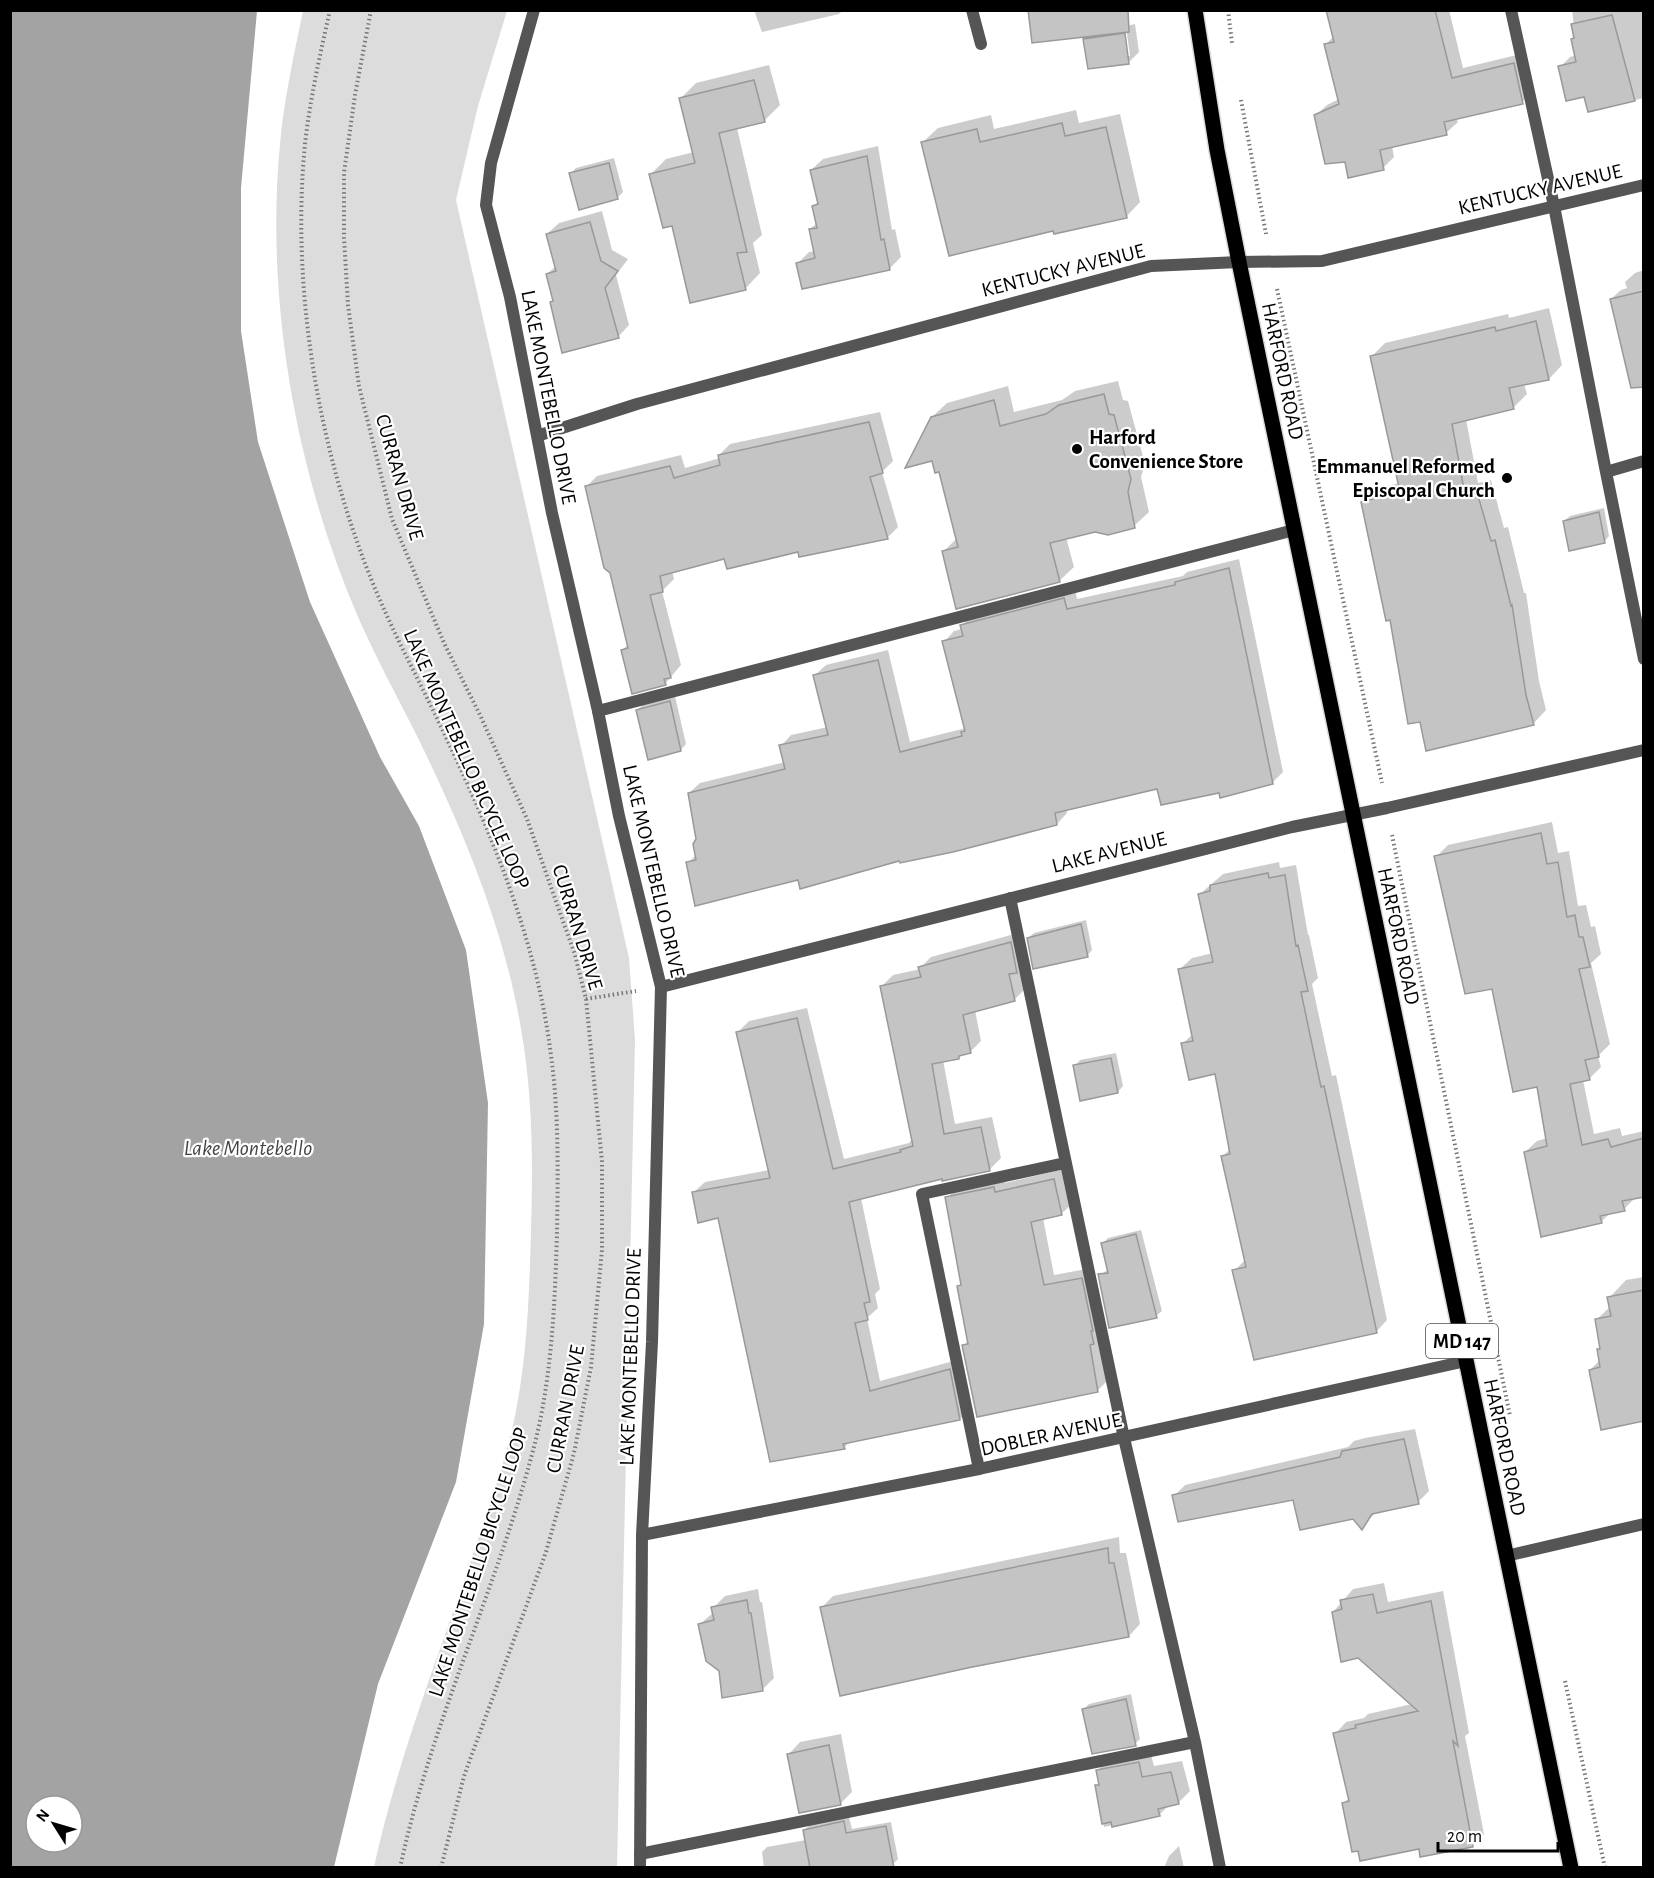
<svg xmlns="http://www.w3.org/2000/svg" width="1654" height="1878" font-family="'Alegreya Sans',sans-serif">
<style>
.green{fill:#dcdcdc}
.water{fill:#a3a3a3;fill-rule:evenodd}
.shadow{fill:#0003;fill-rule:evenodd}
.building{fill:#c4c4c4;stroke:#999;stroke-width:1.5}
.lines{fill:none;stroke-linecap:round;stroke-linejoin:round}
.primary-casing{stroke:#dbdbdb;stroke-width:18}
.path{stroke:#777;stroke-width:4;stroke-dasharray:1.5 3;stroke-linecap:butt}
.service{stroke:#555;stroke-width:12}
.minor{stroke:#555;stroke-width:12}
.primary{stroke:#000;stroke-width:15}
.poi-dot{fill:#000;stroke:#fff;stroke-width:2}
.labels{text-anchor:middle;stroke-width:4.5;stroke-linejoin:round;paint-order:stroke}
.shield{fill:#fff;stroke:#4c4c4c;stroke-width:1.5}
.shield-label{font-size:20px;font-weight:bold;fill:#000}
.street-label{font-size:21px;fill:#000;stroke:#fff}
.poi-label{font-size:21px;font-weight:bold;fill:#000;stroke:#fff;text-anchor:start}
.water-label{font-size:22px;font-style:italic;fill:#444;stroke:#fff}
</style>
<rect width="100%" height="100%" fill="#fff"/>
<path class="green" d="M303,11H507L478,106L456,200L629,958L635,1040L617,1867H374C396,1766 433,1670 467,1572C482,1527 499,1481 511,1434C527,1368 529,1299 531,1232C533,1164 533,1096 521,1029C504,928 463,830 418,738C398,698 376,658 358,617C296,473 265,301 280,144C284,99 294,55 303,11Z"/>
<path class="water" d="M11,10L257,11L241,188V331L258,442L310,602L380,757L419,826L466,950L488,1103L484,1324L456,1482L378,1684L334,1867H11ZM36,1806H72V1842H36Z"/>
<path class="shadow" d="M754,10H843L839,14L762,32Z
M1329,10H1449L1463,68L1525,53L1534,91L1522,102L1456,118L1458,122L1446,133L1392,146L1394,157L1383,168L1315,116L1327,105L1339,99L1325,45L1334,36Z
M1572,10H1644V98L1589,110L1585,95L1560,67L1570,57L1576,55L1572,39L1575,36Z
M1135,24L1139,52L1129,62L1089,68L1084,36ZM1123,26H1126L1130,56H1127Z
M769,65L780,105L764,121L737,128L762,235L753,243L760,273L745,289L674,224L651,174L666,159L694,152L680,99L696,83Z
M1076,110L1079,123L1120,114L1140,202L1126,217L1054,229L923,142L938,128L991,115L994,129Z
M878,146L892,230L895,229L901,257L890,268L797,264L809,252L815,251L810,229L817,223L813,207L819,201L811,170L823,159Z
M614,158L623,192L617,198L571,173L576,168Z
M602,211L612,250L628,259L616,275L629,325L618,337L551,302L554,300L547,274L556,266L547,234L559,223Z
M1644,270V349L1611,299L1621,290L1627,288L1625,282L1635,273Z
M1549,308L1562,365L1549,379L1524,384L1527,394L1513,408L1466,419L1478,483L1491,480L1504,528L1508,527L1524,593H1526L1539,681L1546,710L1533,724L1421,720L1391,618L1363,503L1376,489L1399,483L1372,356L1385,343L1508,314L1509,318Z
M1118,381L1123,400L1128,401L1145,464L1141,477L1149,512L1134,526L1095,531L1066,537L1074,567L1059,581L944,551L957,538L932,417L947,403L1008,386L1014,412L1062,400L1075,391Z
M880,412L893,461L882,472L898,527L887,538L799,551L725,558L672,571L674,579L662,591L681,665L665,684L622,650L629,644L612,573L586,487L597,476L681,455L685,468L720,458L719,455L730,444Z
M1604,508L1609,536L1604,542L1564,521L1570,516Z
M1239,559L1283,772L1272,783L1220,792L1158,787L1066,809L1067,813L1057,824L900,859L799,878L688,863L696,855L698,840L689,793L700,783L785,762L781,746L791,735L828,727L815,675L826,665L888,650L910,742L966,728L944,642L954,631L962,629V626L972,615L1075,589L1077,599L1183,576L1187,572Z
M675,696L686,744L681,750L649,758L637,710L643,705Z
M1552,822L1558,853L1569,851L1578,906L1586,905L1591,927L1595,926L1601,954L1591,963L1610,1044L1598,1056L1601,1067L1589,1079L1583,1080L1594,1134L1620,1128L1622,1136L1644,1131V1195L1635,1198L1624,1209L1610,1213L1601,1222L1525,1152L1537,1141L1547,1138L1539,1085L1436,857L1448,845Z
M1279,862L1280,868L1296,865L1308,935H1309L1318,978L1312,984L1332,1076L1336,1075L1387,1320L1376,1332L1234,1271L1246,1259L1223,1156L1230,1149L1216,1072L1182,1044L1193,1034L1180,969L1192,958L1213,953L1200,894L1223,874Z
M1086,920L1092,950L1087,956L1028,938L1034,933Z
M1022,932L1026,988L1015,999L975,1010L981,1041L970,1052L962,1054L959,1057L943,1060L955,1124L992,1117L1001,1158L990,1169L943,1178L861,1198L880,1289L875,1294L878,1308L867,1318L880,1381L961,1359L971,1408L960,1419L851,1440L844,1448L719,1216L694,1192L705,1182L769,1170L738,1032L749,1021L807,1008L844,1159L909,1143L913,1138L882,986L893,975L921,969L920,968L931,957Z
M1116,1053L1123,1086L1118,1092L1075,1066L1080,1060Z
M1064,1169L1072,1204L1061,1214L1043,1218L1054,1275L1092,1268L1108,1380L1097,1391L963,1346L968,1341L958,1287L962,1283L947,1198L957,1188L1004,1177L1005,1183Z
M1141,1230L1162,1311L1156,1316L1100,1275L1109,1269L1102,1244L1108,1238Z
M1644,1277V1419L1590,1370L1600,1360L1599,1350L1601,1347L1596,1320L1611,1306L1609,1298L1626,1280Z
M1415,1429L1429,1491L1418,1502L1376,1512L1362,1527L1354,1517L1294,1498L1174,1496L1185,1485L1348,1447L1354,1441L1365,1438Z
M1119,1537L1120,1553H1126L1140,1624L1129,1636L842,1694L822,1607L833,1596Z
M1384,1583L1388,1602L1443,1591L1469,1733L1465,1736L1484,1834L1473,1845L1344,1803L1350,1797L1335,1734L1346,1722L1364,1718L1368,1714L1412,1704L1333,1612L1353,1589Z
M758,1589L760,1602H762L774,1678L763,1689L720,1670L700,1624L714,1612L713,1608L725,1596Z
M1131,1694L1140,1739L1135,1744L1084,1709L1089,1704Z
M841,1734L852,1792L840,1804L789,1754L800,1742Z
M1150,1751L1154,1766L1182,1761L1190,1791L1178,1803L1169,1805L1159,1815L1104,1827L1097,1786L1100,1783L1097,1771L1109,1759Z
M849,1817L852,1829L891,1822L898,1859L893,1864L872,1868H764L762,1852L767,1847L806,1840L804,1830L810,1825Z
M1179,1846L1184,1868H1164L1169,1856Z"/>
<path class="building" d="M1028,10H1128L1129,32L1032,43Z
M1326,10H1435L1452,78L1514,63L1523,104L1444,122L1447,135L1380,150L1384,170L1348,178L1345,162L1325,164L1314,115L1339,104L1324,44L1334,42Z
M1612,15L1635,101L1588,112L1584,97L1566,101L1558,66L1576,62L1571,39L1574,38L1571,24Z
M1125,33L1129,64L1088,69L1083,39Z
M754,80L765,122L719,133L747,252L737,253L746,290L690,303L672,226L663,228L649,174L695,163L679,98Z
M1062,123L1065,136L1106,127L1127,218L1054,234L1053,231L949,256L921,142L977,129L980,142Z
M867,156L881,240L884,239L890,270L802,289L796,263L815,258L809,229L817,228L812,206L818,204L810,170Z
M609,163L618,199L579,210L569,173Z
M590,222L601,261L618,271L605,288L619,338L562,353L550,302L553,301L546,274L556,271L546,234Z
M1644,291V387L1631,388L1610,299Z
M1536,321L1549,380L1509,388L1514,409L1452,424L1465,495L1477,492L1491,541L1495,540L1511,606L1512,605L1526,695L1534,725L1426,751L1420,722L1408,724L1390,620L1386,621L1361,502L1400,492L1370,356L1495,327L1496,331Z
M1104,394L1109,414L1114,415L1131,479L1128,492L1135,528L1108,535L1095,532L1050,543L1060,582L956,609L942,551L958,547L939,472L935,473L932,461L905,468L931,417L994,400L1000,426L1046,414L1059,405Z
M869,422L883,473L870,477L888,539L799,557L798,552L727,569L724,559L660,576L663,592L650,595L671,678L664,679L666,685L632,694L621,650L628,648L610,573L604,568L585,486L670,466L674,478L720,465L718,455Z
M1599,512L1605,543L1569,551L1563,521Z
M1229,568L1273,784L1220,798L1219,793L1161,805L1157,789L1055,813L1057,825L953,852L900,863L899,861L800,889L798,880L695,906L686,862L696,860L693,844L696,839L688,793L785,769L779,745L828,735L813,675L878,660L900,752L962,736L961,732L965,731L942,641L963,636L960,625L1064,598L1067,609L1175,585V582Z
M670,701L681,751L648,760L636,710Z
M1541,833L1547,864L1558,862L1567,917L1575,915L1579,937H1583L1590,967L1579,969L1599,1057L1585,1060L1590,1080L1570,1084L1582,1145L1608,1139L1611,1147L1644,1138V1197L1622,1201L1625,1211L1600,1216L1602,1223L1541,1237L1524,1152L1547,1146L1537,1087L1513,1092L1492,989L1465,994L1434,856Z
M1268,873L1269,878L1285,875L1296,946L1298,945L1308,991L1301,992L1321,1087L1324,1086L1377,1333L1254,1360L1232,1270L1246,1267L1221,1156L1230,1154L1215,1074L1189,1080L1181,1043L1193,1041L1178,969L1213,962L1198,894L1210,891V885Z
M1081,924L1088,957L1033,969L1027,938Z
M1011,942L1017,973L1009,974L1015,1001L963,1015L971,1053L959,1056V1059L932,1064L944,1134L981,1127L990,1171L942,1181V1179L849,1202L870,1302L864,1303L868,1320L855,1323L870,1391L950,1369L960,1420L843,1444L845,1449L770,1462L718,1218L698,1223L692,1192L770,1178L736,1032L797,1018L833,1169L901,1152L900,1150L913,1146L880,986L921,977L918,967Z
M1111,1058L1118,1093L1080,1101L1073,1065Z
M1054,1179L1062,1215L1031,1222L1044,1285L1082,1278L1093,1331H1091L1094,1344L1090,1345L1098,1392L977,1417L962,1345L968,1344L957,1286L961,1285L945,1197L994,1187L995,1192Z
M1136,1234L1157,1318L1109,1328L1098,1274L1108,1273L1101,1243Z
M1644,1290V1421L1601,1430L1589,1370L1600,1367L1597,1349H1600L1595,1319L1611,1316L1607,1297Z
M1404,1439L1419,1504L1372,1514L1362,1530L1353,1519L1300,1530L1293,1500L1178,1522L1172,1495L1340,1457L1342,1451L1353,1449Z
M1108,1548L1109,1563H1114L1129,1637L972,1667L840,1696L820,1607Z
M1373,1594L1377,1613L1431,1601L1458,1746L1453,1741L1473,1847L1420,1857L1419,1849L1360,1861L1358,1851L1352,1852L1342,1803L1349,1801L1333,1733L1356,1728L1355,1725L1418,1711L1358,1658L1341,1662L1332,1612L1342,1609L1340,1600Z
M747,1600L749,1613H751L763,1691L722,1698L719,1671L706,1661L698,1624L714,1620L711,1607Z
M1126,1699L1136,1746L1092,1754L1082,1709Z
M829,1745L841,1805L799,1813L787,1754Z
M1139,1762L1142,1777L1171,1772L1179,1804L1158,1809L1160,1816L1112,1827L1111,1822L1102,1824L1095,1785H1099L1096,1770Z
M844,1821L846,1833L886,1826L894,1868H810L803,1830Z"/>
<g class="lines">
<g class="primary-casing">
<path id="primary" d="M1195,10L1217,150L1239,262L1571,1868"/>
</g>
<path class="path" d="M330,10C320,55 310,99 305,144C290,295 321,468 383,607C401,648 423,688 442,729C490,830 535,936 550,1048C559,1109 558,1171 557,1232C555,1302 552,1375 535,1443C498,1587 431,1722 400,1868
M371,10L355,95L344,173V238L348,305L359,386L392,519L444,643L480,715L527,819L575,955L586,999L602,1162V1250L591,1367L574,1453L546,1552L464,1776L441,1868
M1228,10L1232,43
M1241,100L1266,234
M1277,289L1382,783
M1392,835L1510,1416
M586,999L636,991
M1565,1681L1605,1868"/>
<path class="service" d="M972,10L981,44
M1511,10L1554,206L1606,472
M1644,461L1606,472L1644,659
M598,711L1294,530
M1010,898L1124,1438L1195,1742L1220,1868
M979,1469L922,1194L1065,1163
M640,1854L1195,1742"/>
<path class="minor" d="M534,10L491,163L486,205L510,297L552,513L598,711L619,816L661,987L652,1342L642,1535L640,1868
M537,436L637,404L1151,266L1239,262L1322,261L1644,185
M661,987L1292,827L1387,808L1644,750
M642,1535L979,1469L1466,1361
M1506,1556L1644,1524"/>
<use href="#primary" class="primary"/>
</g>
<g class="poi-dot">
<circle cx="1077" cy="449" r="6"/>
<circle cx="1507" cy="478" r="6"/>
</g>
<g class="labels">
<rect class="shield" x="1426" y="1324" width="72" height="34" rx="4.5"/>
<g class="shield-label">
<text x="1462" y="1348">MD 147</text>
</g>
<g class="street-label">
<text transform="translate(1540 189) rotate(-13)" y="7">KENTUCKY AVENUE</text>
<text transform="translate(1063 270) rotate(-14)" y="7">KENTUCKY AVENUE</text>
<text transform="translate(1283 371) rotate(78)" y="7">HARFORD ROAD</text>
<text transform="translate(549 397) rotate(79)" y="7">LAKE MONTEBELLO DRIVE</text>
<text transform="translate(400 477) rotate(74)" y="7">CURRAN DRIVE</text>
<text transform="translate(467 759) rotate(66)" y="7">LAKE MONTEBELLO BICYCLE LOOP</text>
<text transform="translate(1109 852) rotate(-14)" y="7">LAKE AVENUE</text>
<text transform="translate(654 871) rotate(77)" y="7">LAKE MONTEBELLO DRIVE</text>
<text transform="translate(578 927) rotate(73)" y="7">CURRAN DRIVE</text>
<text transform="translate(1399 936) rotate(78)" y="7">HARFORD ROAD</text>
<text transform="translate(630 1357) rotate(-88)" y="7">LAKE MONTEBELLO DRIVE</text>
<text transform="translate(565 1409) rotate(-79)" y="7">CURRAN DRIVE</text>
<text transform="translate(1051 1434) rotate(-12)" y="7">DOBLER AVENUE</text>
<text transform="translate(1505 1447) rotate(78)" y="7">HARFORD ROAD</text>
<text transform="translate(478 1562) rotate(-72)" y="7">LAKE MONTEBELLO BICYCLE LOOP</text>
</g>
<g class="poi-label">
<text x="1089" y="444">Harford<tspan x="1089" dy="24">Convenience Store</tspan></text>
<text x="1495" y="473" text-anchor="end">Emmanuel Reformed<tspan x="1495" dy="24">Episcopal Church</tspan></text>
</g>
<g class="water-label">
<text x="248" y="1155">Lake Montebello</text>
</g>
</g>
<rect width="1654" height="1878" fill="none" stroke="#000000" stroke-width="24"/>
<g transform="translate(54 1824) rotate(307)"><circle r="28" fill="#ffffff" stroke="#999999" stroke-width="1.5"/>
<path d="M0-4.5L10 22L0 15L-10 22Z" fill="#000000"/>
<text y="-9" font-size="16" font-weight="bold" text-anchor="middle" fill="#000000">N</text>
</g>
<path d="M1438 1842v9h120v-9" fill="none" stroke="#000000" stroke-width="3"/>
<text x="1447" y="1842" font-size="18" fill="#000000" stroke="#ffffff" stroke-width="4.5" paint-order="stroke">20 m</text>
</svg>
